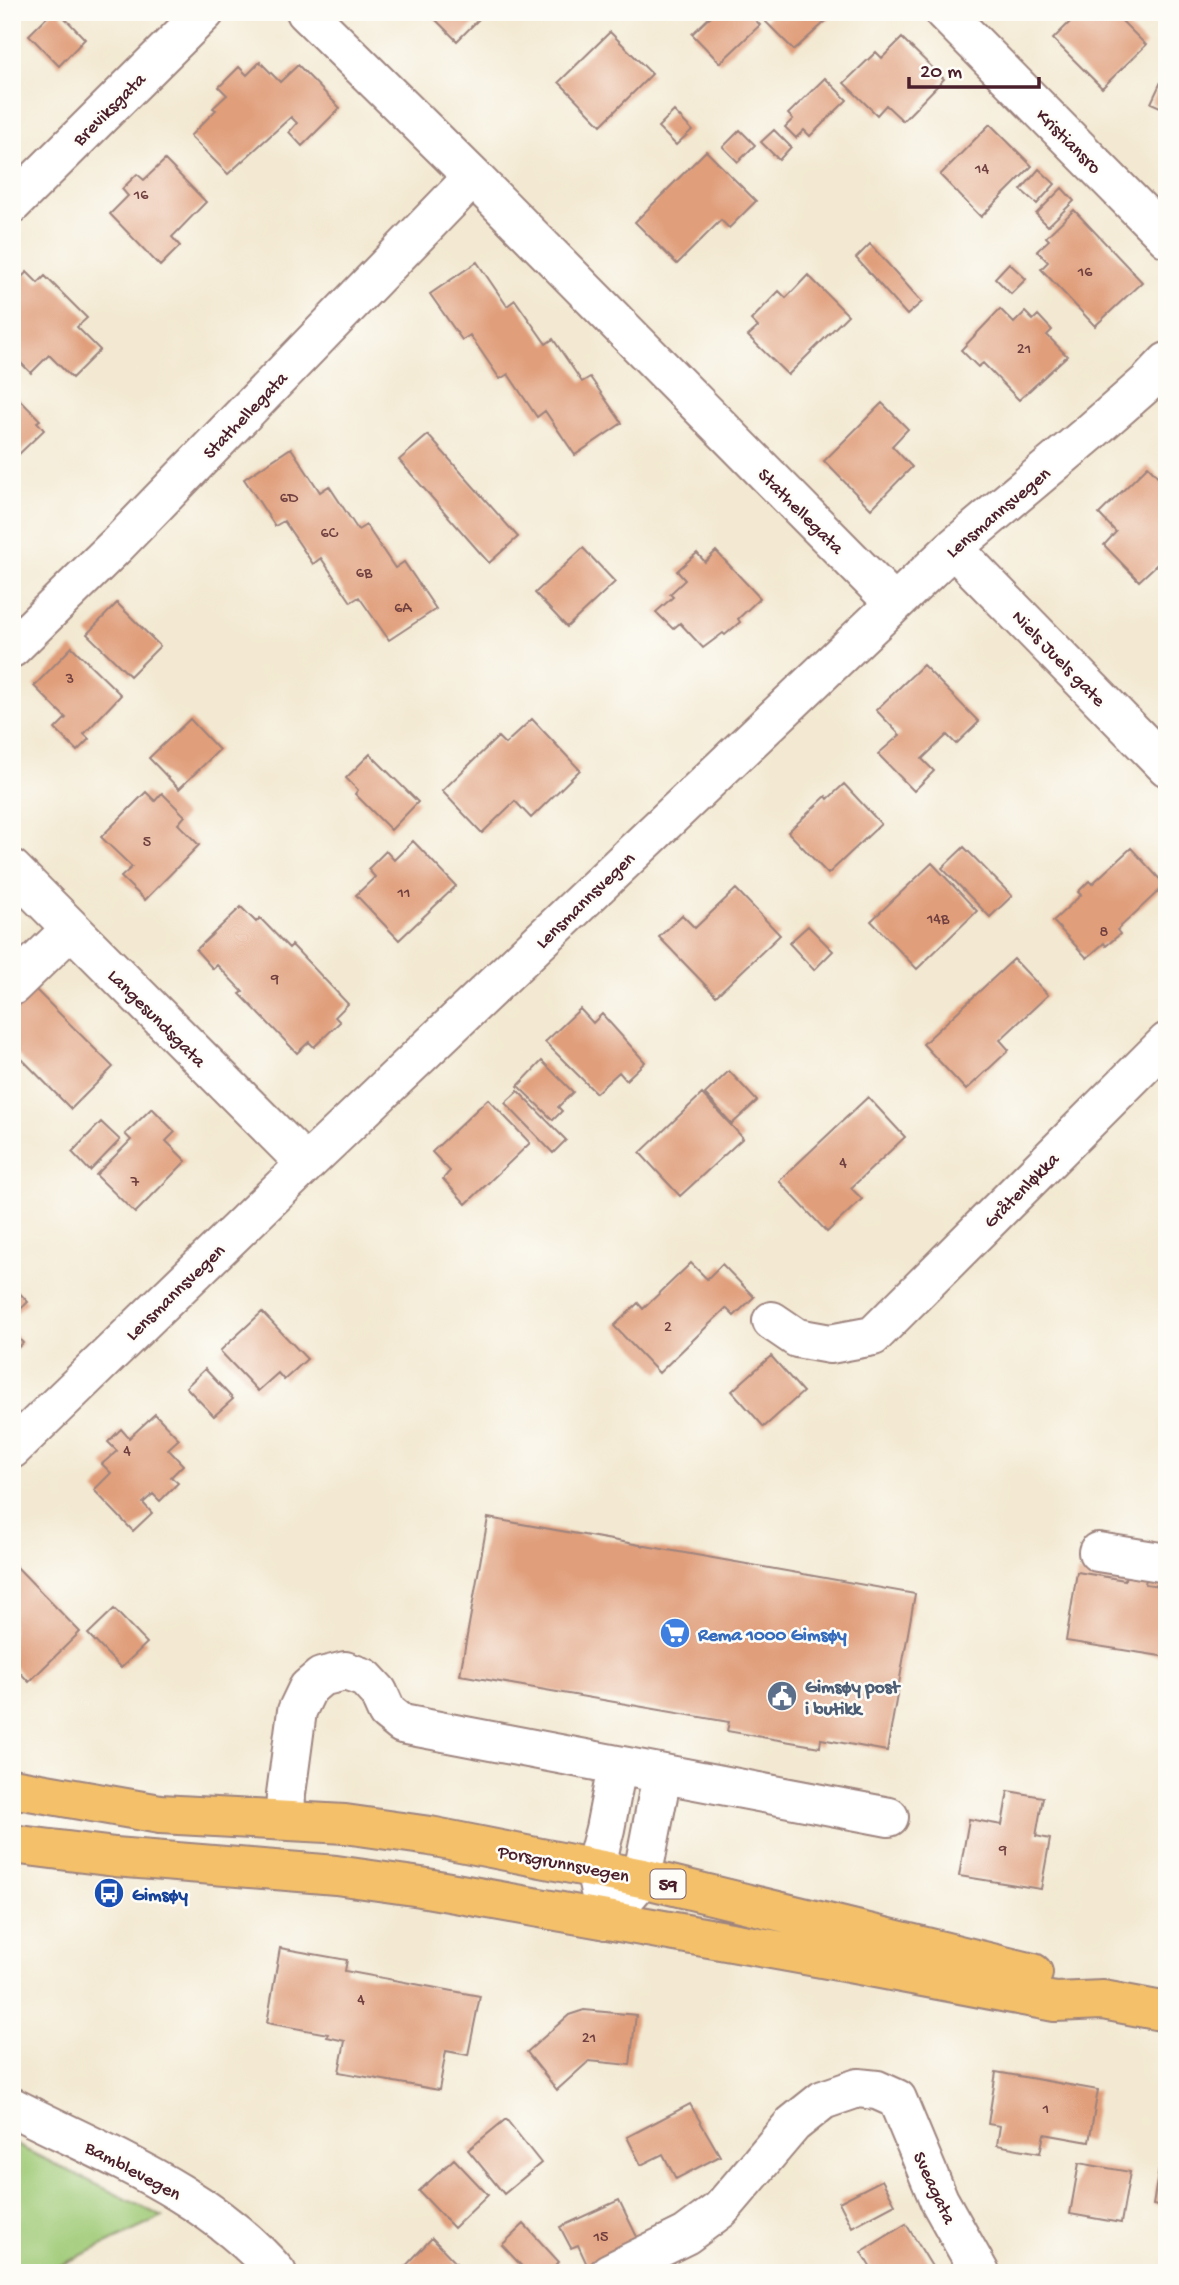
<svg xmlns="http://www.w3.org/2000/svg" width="1179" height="2285" font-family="'Gochi Hand',sans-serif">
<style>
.green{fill:#a0cb78;stroke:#757552;stroke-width:2}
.building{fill:#e09e7a}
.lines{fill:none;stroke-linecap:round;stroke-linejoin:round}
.minor-casing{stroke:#9e847e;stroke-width:42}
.major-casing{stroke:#9e847e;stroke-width:42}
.minor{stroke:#fff;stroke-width:38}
.major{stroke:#f4c16a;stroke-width:38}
.labels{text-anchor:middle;stroke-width:5;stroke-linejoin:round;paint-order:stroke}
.number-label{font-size:16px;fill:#703f3f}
.shield{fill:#fdfcf7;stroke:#806168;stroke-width:2}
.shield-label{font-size:18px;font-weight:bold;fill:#4a1f2b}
.street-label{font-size:19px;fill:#4a1f2b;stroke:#fdfcf7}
.shop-label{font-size:19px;font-weight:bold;fill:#366cbe;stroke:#fdfcf7;text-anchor:start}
.service-label{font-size:19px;font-weight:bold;fill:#4e5e75;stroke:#fdfcf7;text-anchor:start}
.transit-label{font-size:19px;font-weight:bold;fill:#164399;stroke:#fdfcf7;text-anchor:start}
</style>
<rect width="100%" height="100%" fill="#fdfcf7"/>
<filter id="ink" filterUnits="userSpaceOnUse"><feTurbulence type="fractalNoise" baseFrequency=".0143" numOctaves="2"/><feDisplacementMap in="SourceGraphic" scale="14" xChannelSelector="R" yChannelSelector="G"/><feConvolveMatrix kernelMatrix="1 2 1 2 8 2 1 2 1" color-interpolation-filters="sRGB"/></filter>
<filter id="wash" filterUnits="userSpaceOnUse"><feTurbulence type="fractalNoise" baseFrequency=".00686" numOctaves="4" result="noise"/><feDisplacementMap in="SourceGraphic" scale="28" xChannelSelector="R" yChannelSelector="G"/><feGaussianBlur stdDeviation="1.57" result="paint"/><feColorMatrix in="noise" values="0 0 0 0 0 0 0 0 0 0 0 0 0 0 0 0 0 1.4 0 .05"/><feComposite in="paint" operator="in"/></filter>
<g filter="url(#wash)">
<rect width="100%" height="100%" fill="#f3e9d2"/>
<path class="green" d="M12,2143L163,2217L44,2273H12Z"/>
<g id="blocks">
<path class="building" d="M52,12H59L85,39L59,66L29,35Z
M428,12H486L457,41Z
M715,12H748L760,25L720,63L692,34Z
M773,12H836L794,50L765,21Z
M1080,12H1113L1146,45L1102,88L1053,39Z
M610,32L652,74L601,125L559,82Z
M902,38L944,79L903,121L886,105L877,115L844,83L876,52L882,58Z
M260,62L280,82L298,65L340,108L302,146L289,132L297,123L291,117L228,174L190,136L216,110L213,108L227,95L219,87L239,67L247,75Z
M1167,69V110L1151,103Z
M825,78L847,100L810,136L804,130L796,138L785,127L793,119L788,114Z
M674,111L692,130L676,145L658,127Z
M990,124L1032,166L981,217L940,175Z
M740,130L755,145L738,162L723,147Z
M774,130L791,147L779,160L761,142Z
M706,151L756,201L729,228L721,220L677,264L635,222Z
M165,160L206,202L172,237L180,246L160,266L110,214L128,196L122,189L137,174L144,180Z
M1039,169L1055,184L1037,204L1021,190Z
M1062,188L1074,201L1048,226L1036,214Z
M1074,210L1142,282L1095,326L1041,269L1048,262L1037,251L1049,240L1046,237Z
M870,244L922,302L907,315L856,258Z
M477,262L507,306L515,300L546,344L553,339L582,382L590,377L622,423L575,455L545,411L537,417L508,374L500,379L470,335L462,340L430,294Z
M1009,263L1026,279L1011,294L995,278Z
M27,272L38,283L45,276L87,318L77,327L100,350L72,378L49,355L31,373L12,354V286Z
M808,275L848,315L788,375L748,336L758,327L751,320L779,291L786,298Z
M1000,309L1014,323L1025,312L1033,320L1038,315L1052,330L1047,335L1067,356L1019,400L983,363L978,367L961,350Z
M12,392L40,420L37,422L44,430L16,457L12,453Z
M882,403L908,429L892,446L912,467L871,509L824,461Z
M428,435L518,537L489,563L399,460Z
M291,448L320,492L329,486L358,530L366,525L395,568L404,562L436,609L389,640L359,597L351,602L321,558L313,564L284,521L275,526L244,479Z
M1148,466L1167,486V530L1161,536L1167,541V555L1139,581L1104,545L1116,532L1099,514Z
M583,548L615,582L567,627L535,593Z
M716,551L760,598L738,619L740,622L725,635L723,633L703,648L680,623L673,629L656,612L673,597L670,594L685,580L677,571L697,553L705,562Z
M117,603L160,646L130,676L87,634Z
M72,647L121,695L84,734L89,739L77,751L55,729L66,718L34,686Z
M923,665L979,722L956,744L947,735L922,759L934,771L914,791L878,754L900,735L876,710Z
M190,719L219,750L179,789L149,758Z
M532,719L580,770L531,818L515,801L482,833L442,791L498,737L505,744Z
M370,754L418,802L391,830L355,794L358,790L346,778Z
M844,784L881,824L828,874L788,832L826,796L828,799Z
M146,792L155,801L162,793L185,816L178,824L199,845L145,900L121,877L132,867L101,837Z
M413,841L456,886L399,940L356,895L375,877L368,869L386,851L394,860Z
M964,847L1012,896L990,917L942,868Z
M1131,848L1165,885L1117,930L1120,934L1106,946L1104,943L1087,958L1053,921L1081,895L1078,892L1089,881L1092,884Z
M932,863L977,911L917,969L871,921Z
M736,889L780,935L716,996L659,937L682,915L695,928Z
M241,907L256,922L260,918L289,948L292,945L348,1004L335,1017L340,1022L314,1047L309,1042L297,1053L240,994L243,992L217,965L213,969L196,950Z
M808,926L833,951L814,970L789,943Z
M1014,959L1048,995L1000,1040L1009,1050L966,1090L923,1044Z
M34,988L113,1067L71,1109L12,1049V1010Z
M580,1009L593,1023L602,1014L645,1062L626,1080L619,1072L596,1093L545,1042Z
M542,1061L573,1092L558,1107L562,1111L553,1120L518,1086Z
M729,1071L757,1101L732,1124L705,1094Z
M518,1091L566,1140L553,1153L505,1103Z
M702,1094L743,1138L680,1196L640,1153Z
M868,1097L905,1137L851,1188L862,1199L827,1232L779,1181Z
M488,1099L530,1143L466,1204L443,1179L450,1171L432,1152Z
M152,1108L175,1132L166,1141L186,1161L135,1213L96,1175L131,1140L125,1134Z
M101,1122L120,1140L90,1171L72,1152Z
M691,1263L707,1279L722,1264L754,1297L734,1316L726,1308L659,1373L614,1326L638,1303L643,1309Z
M12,1285L28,1302L12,1317Z
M262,1312L307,1359L284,1380L278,1373L258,1391L220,1351Z
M12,1331L23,1343L12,1353Z
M771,1356L803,1392L764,1427L732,1391Z
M205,1369L233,1399L214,1416L186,1387Z
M155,1414L179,1439L168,1449L183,1465L171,1477L178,1483L160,1501L153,1494L143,1503L152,1513L133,1531L94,1490L111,1473L102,1464L117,1451L108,1442L121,1429L129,1438Z
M488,1518L915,1594L887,1751L821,1739L820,1747L727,1731L729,1722L460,1675Z
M12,1562L80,1632L29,1682L12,1664Z
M1126,1570L1147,1573L1145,1584L1167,1587V1657L1066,1641L1077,1572L1125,1580Z
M114,1609L147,1643L121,1668L88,1634Z
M1008,1791L1043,1797L1036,1836L1050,1839L1041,1889L959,1876L969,1819L1002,1825Z
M280,1948L347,1960L345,1971L480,1996L468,2055L446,2051L439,2090L339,2072L345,2041L327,2037L328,2034L267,2023Z
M584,2010L636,2015L630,2065L589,2061L557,2090L527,2052L569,2015Z
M996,2072L1098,2090L1089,2142L1044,2134L1040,2153L997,2145L1000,2126L988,2124Z
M690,2104L720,2156L676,2179L663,2154L641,2165L627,2137Z
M506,2119L541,2163L504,2194L468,2150Z
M1165,2132H1167V2208L1153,2205Z
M454,2159L488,2195L454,2228L419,2191Z
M1079,2163L1130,2172L1121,2223L1070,2214Z
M882,2180L895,2204L852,2227L839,2202Z
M619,2200L640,2243L588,2267L578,2245L571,2248L560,2227Z
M524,2224L559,2262L548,2273H528L502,2245Z
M906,2224L936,2273H874L861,2252Z
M432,2238L458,2265L450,2273H399Z"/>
</g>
</g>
<g filter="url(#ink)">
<use href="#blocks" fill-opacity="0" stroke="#9e847e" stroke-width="2"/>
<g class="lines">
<g class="minor-casing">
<path id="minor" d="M306,12L473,177L894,603
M944,12L1167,238
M12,204L205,12
M953,548L1167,767
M12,648L117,545L473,177
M12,869L306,1164
M12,986L71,929
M772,1321L797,1338L830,1344L873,1336L1167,1042
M12,1449L306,1164L953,548L1092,431L1148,382L1167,362
M1098,1552L1167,1563
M285,1820L286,1794L297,1711L308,1688L321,1677L345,1671L365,1678L378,1692L387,1712L402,1724L889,1817
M602,1901L595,1868L605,1829L617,1767
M606,1920L642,1878L662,1775
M12,2107C104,2154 209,2193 277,2273
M609,2273L686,2235L721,2209L793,2124L823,2100L858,2088L877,2090L897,2099L939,2200L980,2273"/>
</g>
<g class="major-casing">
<path id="major" d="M12,1788L160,1814L345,1824L430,1836L642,1878L1033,1973
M12,1844L115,1857L336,1875L421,1887L833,1960L1055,2002L1103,2000L1167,2012"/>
</g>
<use href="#minor" class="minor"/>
<use href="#major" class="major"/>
</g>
</g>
<defs>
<g id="supermarket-disc" transform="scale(1.575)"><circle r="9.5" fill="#3f7fe0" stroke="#fdfcf7"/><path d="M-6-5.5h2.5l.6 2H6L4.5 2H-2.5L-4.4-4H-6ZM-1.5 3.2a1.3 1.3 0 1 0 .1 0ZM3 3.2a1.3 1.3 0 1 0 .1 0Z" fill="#fff"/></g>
<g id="civic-disc" transform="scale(1.575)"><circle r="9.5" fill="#5c6f8a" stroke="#fdfcf7"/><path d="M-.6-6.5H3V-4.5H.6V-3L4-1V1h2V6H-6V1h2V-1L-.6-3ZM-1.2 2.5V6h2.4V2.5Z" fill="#fff"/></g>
<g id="bus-disc" transform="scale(1.575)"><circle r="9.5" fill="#1a4fb4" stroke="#fdfcf7"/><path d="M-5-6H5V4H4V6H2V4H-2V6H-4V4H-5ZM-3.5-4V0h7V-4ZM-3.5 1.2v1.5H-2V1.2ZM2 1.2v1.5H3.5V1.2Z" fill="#fff"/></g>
</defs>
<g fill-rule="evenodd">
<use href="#supermarket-disc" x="675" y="1633"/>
<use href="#civic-disc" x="782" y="1696"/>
<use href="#bus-disc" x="109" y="1893"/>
</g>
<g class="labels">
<g class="number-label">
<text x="982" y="173">14</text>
<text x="141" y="199">16</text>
<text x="1085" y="276">16</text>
<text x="1024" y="353">21</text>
<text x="289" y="502">6D</text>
<text x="329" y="537">6C</text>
<text x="364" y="577">6B</text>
<text x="403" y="612">6A</text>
<text x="70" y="683">3</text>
<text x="147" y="846">5</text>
<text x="404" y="897">11</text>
<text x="938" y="923">14B</text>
<text x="1104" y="936">8</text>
<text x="275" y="983">9</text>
<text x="843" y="1167">4</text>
<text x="135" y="1186">7</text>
<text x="668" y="1331">2</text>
<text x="127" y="1455">4</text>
<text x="1003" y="1854">9</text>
<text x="361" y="2004">4</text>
<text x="589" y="2042">21</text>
<text x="1046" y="2113">1</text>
<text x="601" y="2241">15</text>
</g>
<rect class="shield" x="650.5" y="1869.5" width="35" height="29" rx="5"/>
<g class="shield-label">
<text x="668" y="1890">59</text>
</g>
<g class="street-label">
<text transform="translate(108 108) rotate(-45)" y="7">Breviksgata</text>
<text transform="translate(1070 140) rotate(45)" y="7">Kristiansro</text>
<text transform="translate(244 414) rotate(-46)" y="7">Stathellegata</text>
<text transform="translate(802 510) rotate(45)" y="7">Stathellegata</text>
<text transform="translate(997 511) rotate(-40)" y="7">Lensmannsvegen</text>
<text transform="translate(1060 657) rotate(46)" y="7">Niels Juels gate</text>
<text transform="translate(584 899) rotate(-44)" y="7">Lensmannsvegen</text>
<text transform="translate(158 1017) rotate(45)" y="7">Langesundsgata</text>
<text transform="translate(1020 1189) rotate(-45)" y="7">Gråtenløkka</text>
<text transform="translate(174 1291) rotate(-44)" y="7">Lensmannsvegen</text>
<text transform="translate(564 1862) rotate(11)" y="7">Porsgrunnsvegen</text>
<text transform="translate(134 2169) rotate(28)" y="7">Bamblevegen</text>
<text transform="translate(936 2187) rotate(65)" y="7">Sveagata</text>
</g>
<g class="shop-label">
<text x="698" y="1640">Rema 1000 Gimsøy</text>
</g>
<g class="service-label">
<text x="805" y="1692">Gimsøy post<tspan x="805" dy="22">i butikk</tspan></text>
</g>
<g class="transit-label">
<text x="132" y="1900">Gimsøy</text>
</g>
</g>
<rect width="1179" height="2285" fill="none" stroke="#fdfcf7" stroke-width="42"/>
<path d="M909 77v10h130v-10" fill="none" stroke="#4a1f2b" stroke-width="3.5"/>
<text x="920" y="77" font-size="21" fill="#4a1f2b" stroke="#fdfcf7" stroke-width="5" paint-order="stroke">20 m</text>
</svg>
